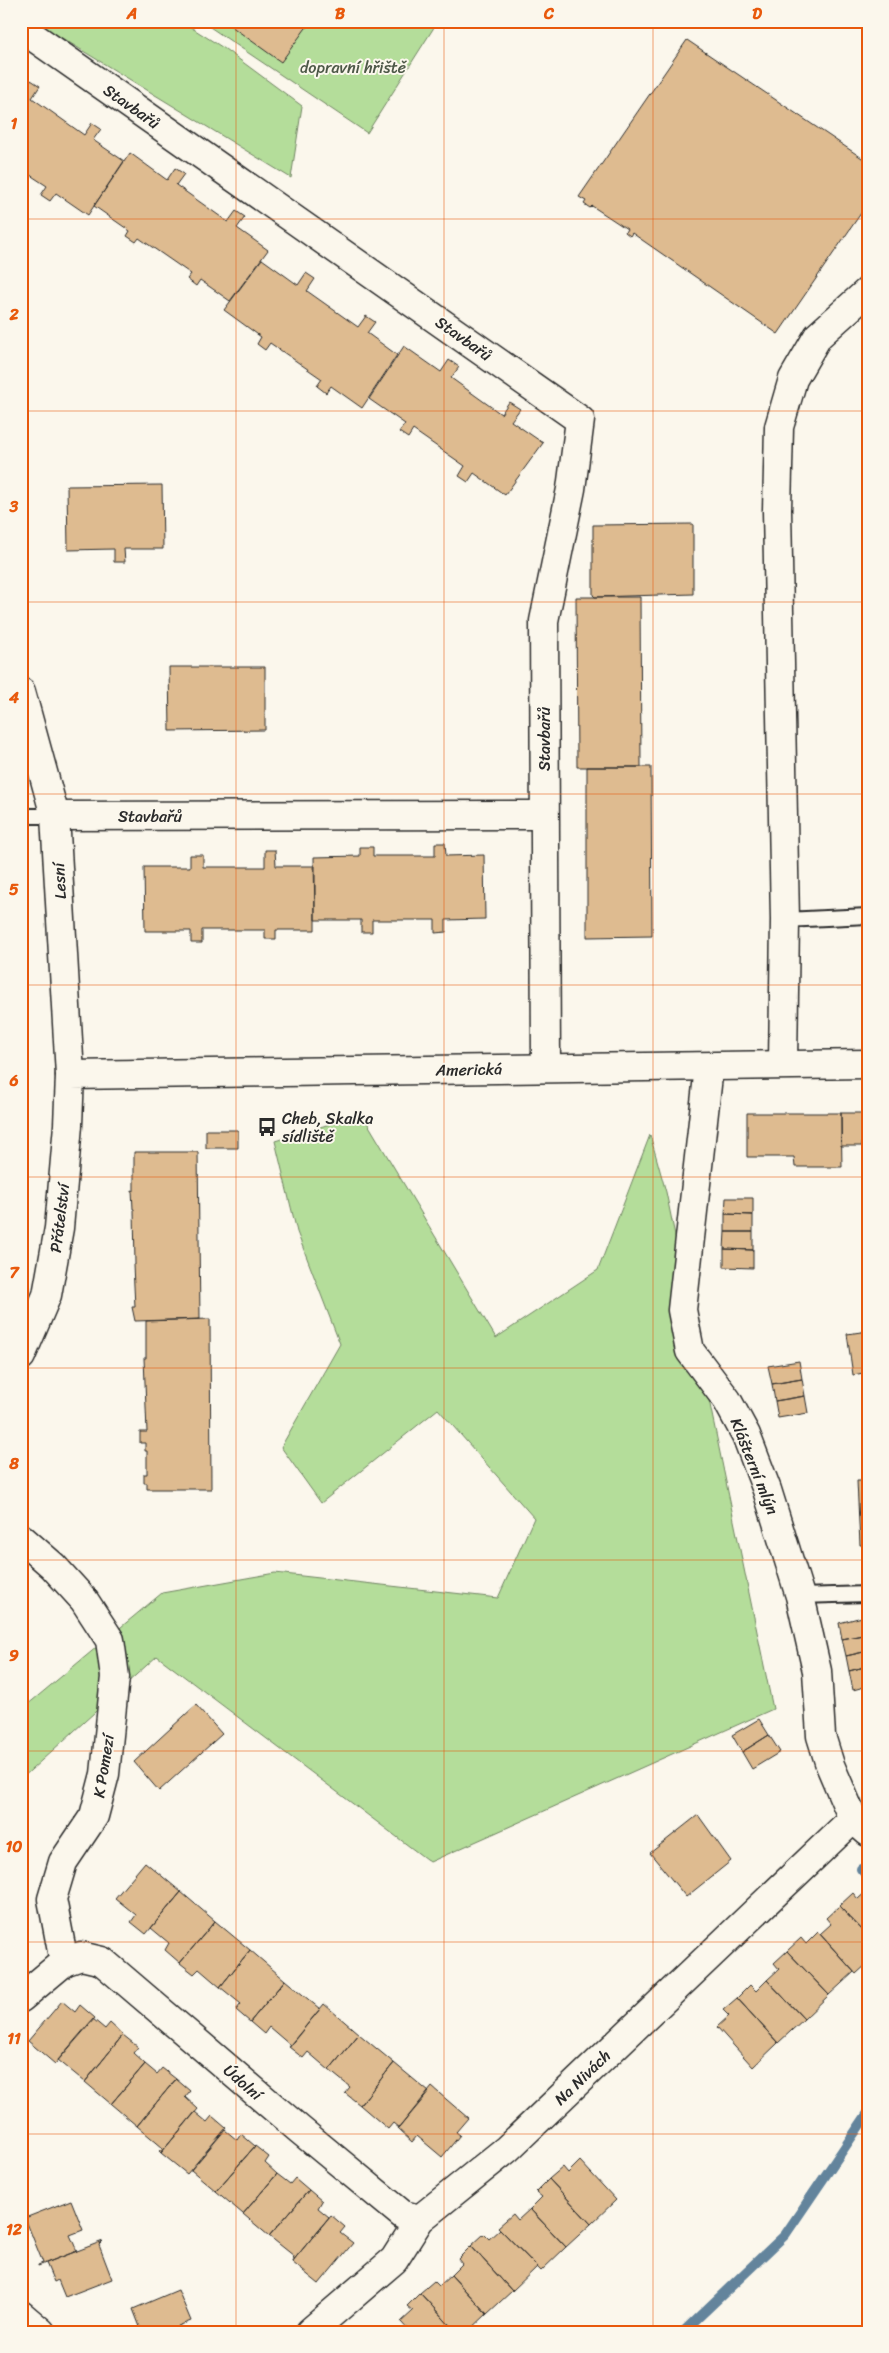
<svg xmlns="http://www.w3.org/2000/svg" width="889" height="2353" font-family="Sriracha,sans-serif">
<style>
.green{fill:#b4dd9a;stroke:#708462}
.lines{fill:none;stroke-linecap:round;stroke-linejoin:round}
.stream{stroke:#63849c;stroke-width:10}
.building{fill:#debb90;stroke:#2b2b2b}
.service-casing{stroke:#2b2b2b;stroke-width:18}
.minor-casing{stroke:#2b2b2b;stroke-width:31}
.tertiary-casing{stroke:#2b2b2b;stroke-width:31}
.service{stroke:#fbf7ec;stroke-width:14}
.minor{stroke:#fbf7ec;stroke-width:28}
.tertiary{stroke:#fbf7ec;stroke-width:28}
.grid{fill:none;stroke:#e8590c;stroke-width:1;stroke-opacity:0.55}
.labels{text-anchor:middle;stroke-width:4;stroke-linejoin:round;paint-order:stroke}
.park-label{font-size:16px;fill:#4d5847;stroke:#fbf7ec}
.street-label{font-size:16px;fill:#2b2b2b;stroke:#fbf7ec}
.poi-label{font-size:16px;fill:#2b2b2b;stroke:#fbf7ec;text-anchor:start}
.neatline{fill:none;stroke:#e8590c;stroke-width:2}
.grid-label{font-size:16px;text-anchor:middle;font-weight:bold;fill:#e8590c}
</style>
<rect width="100%" height="100%" fill="#fbf7ec"/>
<filter id="ink" filterUnits="userSpaceOnUse"><feTurbulence type="fractalNoise" baseFrequency=".02" numOctaves="2"/><feDisplacementMap in="SourceGraphic" scale="10" xChannelSelector="R" yChannelSelector="G"/><feConvolveMatrix kernelMatrix="1 2 1 2 8 2 1 2 1" color-interpolation-filters="sRGB"/></filter>
<g filter="url(#ink)">
<path class="green" d="M34,21H181L225,49L302,106L291,178Z
M201,21H438L367,133Z
M362,1114L496,1338L598,1270L650,1135L666,1192L773,1709L430,1862L157,1656L21,1779V1710L162,1593L275,1573L498,1598L534,1518L438,1409L321,1503L281,1447L340,1344L297,1232L275,1141Z"/>
<g class="lines">
<path class="stream" d="M861,1869L868,1877
M683,2332L785,2235L868,2113"/>
</g>
<path class="building" d="M224,21H311L281,62Z
M687,40L868,162V203L778,334L632,233L630,236L625,232L627,229L592,206L590,208L584,204L586,201L579,197Z
M31,80L40,86L32,98L84,135L92,123L101,129L93,140L124,161L88,215L56,193L50,201L41,195L47,186L21,169V91L23,92Z
M130,153L167,180L175,168L184,174L176,185L228,222L236,211L245,217L237,228L268,250L230,301L200,280L196,286L187,279L191,274L139,238L136,242L127,236L130,231L94,206Z
M262,259L298,285L306,273L315,279L307,291L358,327L366,316L375,322L367,333L397,355L362,408L331,386L326,393L317,386L322,379L270,343L265,350L257,344L261,337L224,310Z
M21,326H22L21,389Z
M404,346L441,372L449,360L459,367L451,378L501,414L509,402L520,409L511,421L543,443L505,495L474,473L468,482L459,476L465,466L413,430L408,438L399,432L405,424L369,399Z
M162,485L163,549H124L125,562H114V549L68,550L67,486Z
M693,524V594L595,597L593,595V525Z
M576,597H640L641,767H577Z
M169,667H265V730L170,731Z
M587,767H651L652,936L587,937Z
M435,843H445L446,856L484,855L485,919L446,920V932L435,933V920H372V932H361V920H315L314,857L360,856V847H373V856H435Z
M265,850H275L276,866H315V930H276V939H265V930H202V943H191V931H145L144,867H190V855H203V867H265Z
M747,1113H841L842,1167H795L794,1157H747Z
M841,1113H862V1146H841Z
M206,1130H238V1148H206Z
M134,1152H198L200,1319L135,1321L132,1307H135L133,1265H135L134,1209H133L132,1190L134,1191Z
M726,1198H753V1215L725,1214Z
M725,1214L753,1215V1232H725Z
M725,1232H753V1250L724,1249Z
M724,1249L753,1250V1268L724,1267Z
M210,1319L211,1489H147V1483H144V1474H147V1451H145V1443H140V1432H147L144,1358H146V1321Z
M868,1331V1372L853,1375L847,1334Z
M799,1361L802,1379L772,1384L768,1366Z
M802,1379L805,1396L775,1401L772,1384Z
M805,1396L808,1413L778,1418L775,1401Z
M857,1481H868V1545H860Z
M866,1616L868,1634L842,1639L839,1623Z
M868,1634V1651L846,1656L842,1639Z
M868,1651V1666L849,1671L846,1656Z
M868,1666V1686L853,1690L849,1671Z
M196,1705L222,1734L159,1791L134,1762Z
M759,1719L769,1735L742,1752L732,1735Z
M769,1735L780,1752L752,1769L742,1752Z
M698,1815L731,1861L686,1897L650,1853Z
M145,1862L181,1892L146,1934L131,1922L136,1915L115,1898Z
M868,1890V1936L839,1906L853,1893L858,1899Z
M181,1892L215,1921L180,1963L165,1950L169,1943L151,1928Z
M839,1906L868,1936V1963L856,1974L820,1934L831,1924L826,1918Z
M215,1921L250,1950L220,1987L199,1969L194,1974L180,1963Z
M818,1932L854,1972L829,1995L787,1951L801,1938L806,1944Z
M250,1950L285,1980L250,2022L236,2010L241,2004L220,1987Z
M787,1951L829,1995L804,2019L767,1980L779,1969L774,1963Z
M285,1980L320,2009L290,2045L269,2027L264,2034L250,2022Z
M767,1980L804,2019L778,2043L737,1998L750,1985L756,1991Z
M737,1998L778,2043L753,2067L717,2027L729,2016L723,2010Z
M62,2001L75,2012L80,2005L95,2018L55,2064L28,2041Z
M324,2004L359,2034L329,2070L308,2052L303,2058L289,2047Z
M93,2019L105,2029L110,2023L123,2035L85,2082L58,2060Z
M359,2034L394,2063L360,2105L345,2093L350,2087L329,2070Z
M123,2035L138,2047L133,2053L145,2064L111,2104L85,2082Z
M394,2063L429,2092L399,2128L393,2123L388,2129L360,2105Z
M145,2064L157,2074L162,2068L176,2079L137,2126L111,2104Z
M176,2079L190,2091L185,2097L198,2109L161,2153L159,2151L163,2148L137,2126Z
M432,2087L468,2118L456,2132L460,2135L442,2157L417,2136L412,2142L398,2129Z
M195,2112L207,2122L212,2116L226,2128L187,2174L161,2153Z
M225,2130L237,2140L241,2134L255,2146L216,2191L191,2170Z
M255,2146L269,2157L265,2163L277,2174L243,2214L216,2191Z
M580,2161L616,2200L591,2224L549,2179L563,2167L568,2173Z
M277,2174L290,2184L295,2178L309,2190L269,2236L243,2214Z
M549,2179L591,2224L566,2247L530,2209L542,2197L536,2192Z
M309,2190L322,2201L318,2208L329,2217L292,2262L294,2256L269,2236Z
M71,2200L83,2230L70,2235L77,2251L38,2266V2265L43,2263L25,2218Z
M530,2209L566,2247L541,2271L498,2227L513,2214L518,2220Z
M331,2215L345,2227L340,2233L353,2243L319,2284L292,2262Z
M500,2229L537,2267L512,2291L471,2246L484,2234L489,2239Z
M103,2241L99,2245L112,2279L65,2297L58,2280L54,2282L46,2263Z
M471,2246L512,2291L487,2314L451,2275L462,2264L458,2259Z
M451,2275L487,2314L468,2332H456L420,2293L434,2281L439,2286Z
M178,2290L191,2321L178,2326L180,2332H142L133,2309Z
M420,2293L456,2332H410L401,2322L413,2311L407,2306Z"/>
<g class="lines">
<g class="service-casing">
<path id="service" d="M21,816H55
M785,920L868,916
M800,1596L868,1594"/>
</g>
<g class="minor-casing">
<path id="minor" d="M21,28L580,420L571,489L544,621L546,1067
M21,692L55,816L70,1075
M55,816L544,815
M783,1064L785,920L777,510L779,427L793,379L818,336L868,291
M709,1067L682,1310L690,1351L727,1400L746,1435L767,1490L800,1596L817,1671L821,1736L830,1765L853,1819L868,1832
M21,1538L53,1566L84,1600L110,1640L115,1677L105,1774L94,1816L63,1862L52,1899L64,1962L21,1998
M64,1962L81,1956L102,1961L300,2130L403,2215L420,2219
M21,2315L41,2332
M310,2332L394,2260L420,2219L507,2149L853,1819"/>
</g>
<g class="tertiary-casing">
<path id="tertiary" d="M21,1356L47,1295L59,1228L68,1125L70,1075L868,1064"/>
</g>
<use href="#service" class="service"/>
<use href="#minor" class="minor"/>
<use href="#tertiary" class="tertiary"/>
</g>
</g>
<path class="grid" d="M236,21V2332M444,21V2332M653,21V2332M21,219H868M21,411H868M21,602H868M21,794H868M21,985H868M21,1177H868M21,1368H868M21,1560H868M21,1751H868M21,1942H868M21,2134H868"/>
<defs>
<g id="bus-bare" transform="scale(1.5)"><path d="M-5-6H5V4H4V6H2V4H-2V6H-4V4H-5ZM-3.5-4V0h7V-4ZM-3.5 1.2v1.5H-2V1.2ZM2 1.2v1.5H3.5V1.2Z" fill="#2b2b2b" stroke="#fbf7ec" stroke-width="2.5" paint-order="stroke"/></g>
</defs>
<g fill-rule="evenodd">
<use href="#bus-bare" x="267" y="1127"/>
</g>
<g class="labels">
<g class="park-label">
<text x="353" y="73">dopravní hřiště</text>
</g>
<g class="street-label">
<text transform="translate(132 106) rotate(35)" y="6">Stavbařů</text>
<text transform="translate(464 338) rotate(35)" y="6">Stavbařů</text>
<text transform="translate(544 739) rotate(-90)" y="6">Stavbařů</text>
<text x="150" y="822">Stavbařů</text>
<text transform="translate(59 881) rotate(-93)" y="6">Lesní</text>
<text transform="translate(469 1069) rotate(-1)" y="6">Americká</text>
<text transform="translate(59 1218) rotate(-83)" y="6">Přátelství</text>
<text transform="translate(755 1466) rotate(68)" y="6">Klášterní mlýn</text>
<text transform="translate(103 1766) rotate(-81)" y="6">K Pomezí</text>
<text transform="translate(582 2077) rotate(-44)" y="6">Na Nivách</text>
<text transform="translate(243 2082) rotate(41)" y="6">Údolní</text>
</g>
<g class="poi-label">
<text x="282" y="1124">Cheb, Skalka<tspan x="282" dy="18">sídliště</tspan></text>
</g>
</g>
<rect width="889" height="2353" fill="none" stroke="#fbf7ec" stroke-width="55"/>
<rect x="28" y="28" width="834" height="2298" class="neatline"/>
<g class="grid-label">
<text x="132" y="19">A</text>
<text x="340" y="19">B</text>
<text x="549" y="19">C</text>
<text x="757" y="19">D</text>
<text x="14" y="129">1</text>
<text x="14" y="320">2</text>
<text x="14" y="512">3</text>
<text x="14" y="703">4</text>
<text x="14" y="895">5</text>
<text x="14" y="1086">6</text>
<text x="14" y="1278">7</text>
<text x="14" y="1469">8</text>
<text x="14" y="1661">9</text>
<text x="14" y="1852">10</text>
<text x="14" y="2044">11</text>
<text x="14" y="2235">12</text>
</g>
</svg>
